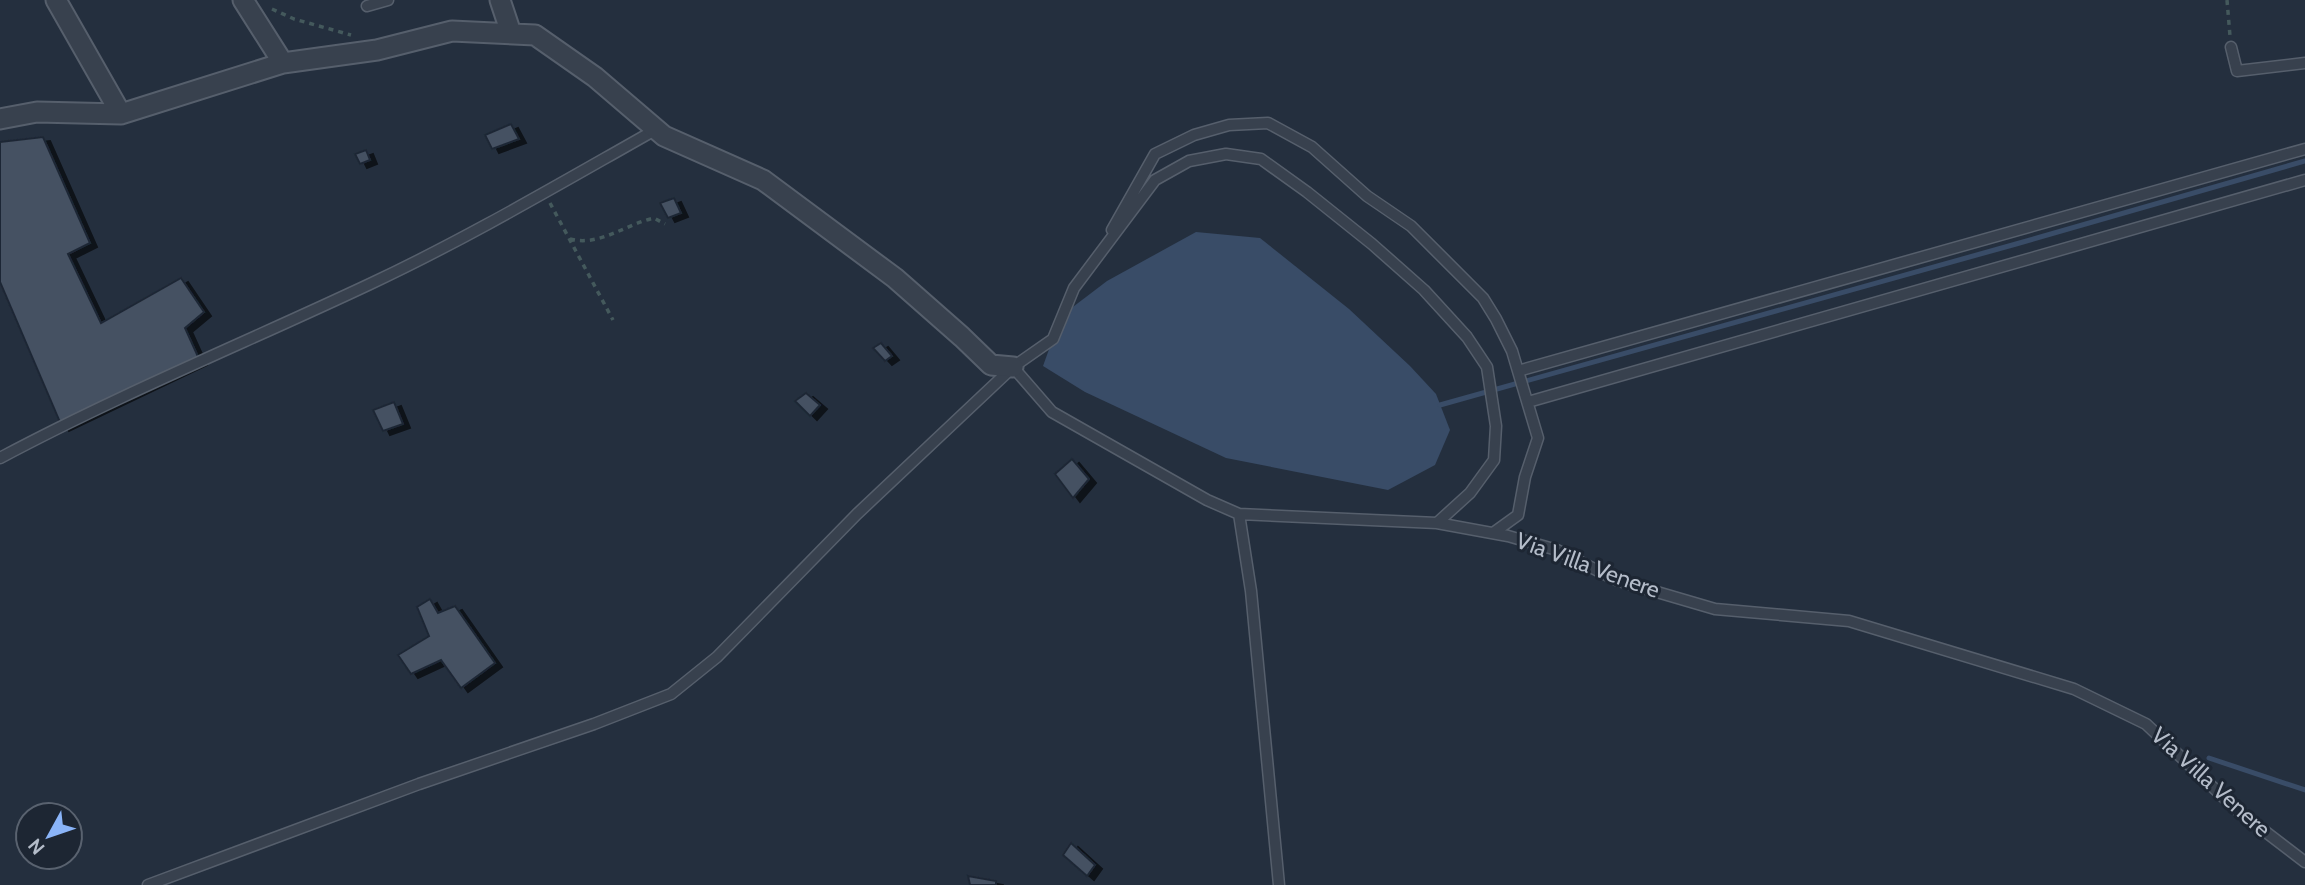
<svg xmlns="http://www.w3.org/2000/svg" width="2305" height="885" font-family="Cabin,sans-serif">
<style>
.water{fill:#394c67}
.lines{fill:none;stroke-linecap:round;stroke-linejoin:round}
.stream{stroke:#394c67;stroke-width:5}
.building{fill:#455162;stroke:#1f2835;stroke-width:2;filter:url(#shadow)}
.lane-casing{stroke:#565f6c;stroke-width:13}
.street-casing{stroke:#565f6c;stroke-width:23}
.path{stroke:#44595c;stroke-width:3.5;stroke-dasharray:5 5;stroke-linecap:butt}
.lane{stroke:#38414e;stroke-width:10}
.street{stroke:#38414e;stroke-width:19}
.labels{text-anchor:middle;stroke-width:6;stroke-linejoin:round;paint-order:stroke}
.street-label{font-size:23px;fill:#b4bcc9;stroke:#1d2633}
</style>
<defs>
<filter id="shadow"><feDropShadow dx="7" dy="4" stdDeviation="0" flood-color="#0009"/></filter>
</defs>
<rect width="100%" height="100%" fill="#242f3e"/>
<path class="water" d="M1196,232L1260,238L1349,309L1410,366L1436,394L1450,430L1435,465L1388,490L1226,458L1085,392L1043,366L1061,316L1107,281Z"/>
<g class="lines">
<path class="stream" d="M1440,405L2016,244L2305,161
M2209,758L2305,790"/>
</g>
<path class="building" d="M511,124L519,139L492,149L485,135Z
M43,137L90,243L68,254L101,323L181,278L204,312L185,328L200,361L62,427L0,282V142Z
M366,150L370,160L360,164L355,154Z
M674,198L681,213L668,218L660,203Z
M881,343L892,356L885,361L873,348Z
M806,393L820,405L810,416L795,401Z
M394,402L403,424L383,431L373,410Z
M1072,459L1089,479L1073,498L1055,474Z
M430,599L438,613L455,606L495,663L461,688L441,660L411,674L398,655L429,636L417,607Z
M1071,843L1095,865L1087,876L1063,855Z
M968,876L996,881V885H970Z"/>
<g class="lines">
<g class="lane-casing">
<path id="lane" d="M367,6L388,0
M2231,47L2237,71L2305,63
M1112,230L1155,154L1194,135L1229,125L1268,123L1312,147L1367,196L1411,226L1483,298L1496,319L1512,351L1538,438L1525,477L1518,515L1493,533
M1013,367L1052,412L1207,500L1239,514L1437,523L1508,536L1557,550L1616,580L1715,609L1849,621L2074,689L2146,724L2237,810L2305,862
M1518,371L2305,149
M1528,402L2305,180
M0,458C120,394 247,342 370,284C468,238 561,183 655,130
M1239,514L1251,591L1279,885
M148,885L419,784L594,724L671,694L717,657L857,514L1013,367L1053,339L1074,288L1155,180L1189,161L1226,154L1261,159L1307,192L1372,244L1424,290L1467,337L1487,367L1496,426L1494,460L1470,493L1437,523"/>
</g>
<g class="street-casing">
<path id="street" d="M56,0L121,114
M243,0L283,63
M500,0L511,33
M0,119L37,112L121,114L283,63L377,50L452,31L535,35L595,77L664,136L763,180L895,278L962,337L991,365L1013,367"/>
</g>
<path class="path" d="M2227,0L2230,36
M272,9L294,19L351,35
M550,203L613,320
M570,239C599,247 626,224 654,218L665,224"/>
<use href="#lane" class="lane"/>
<use href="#street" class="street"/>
</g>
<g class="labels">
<g class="street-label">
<text transform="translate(1588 565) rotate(20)" y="8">Via Villa Venere</text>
<text transform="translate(2211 782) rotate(42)" y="8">Via Villa Venere</text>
</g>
</g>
<g transform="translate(49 836) rotate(230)"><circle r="33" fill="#1d2633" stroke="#59626f" stroke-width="2"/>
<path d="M0-5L12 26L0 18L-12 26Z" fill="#8ab4f8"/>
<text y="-10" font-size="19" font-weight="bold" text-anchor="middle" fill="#b4bcc9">N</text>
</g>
</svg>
